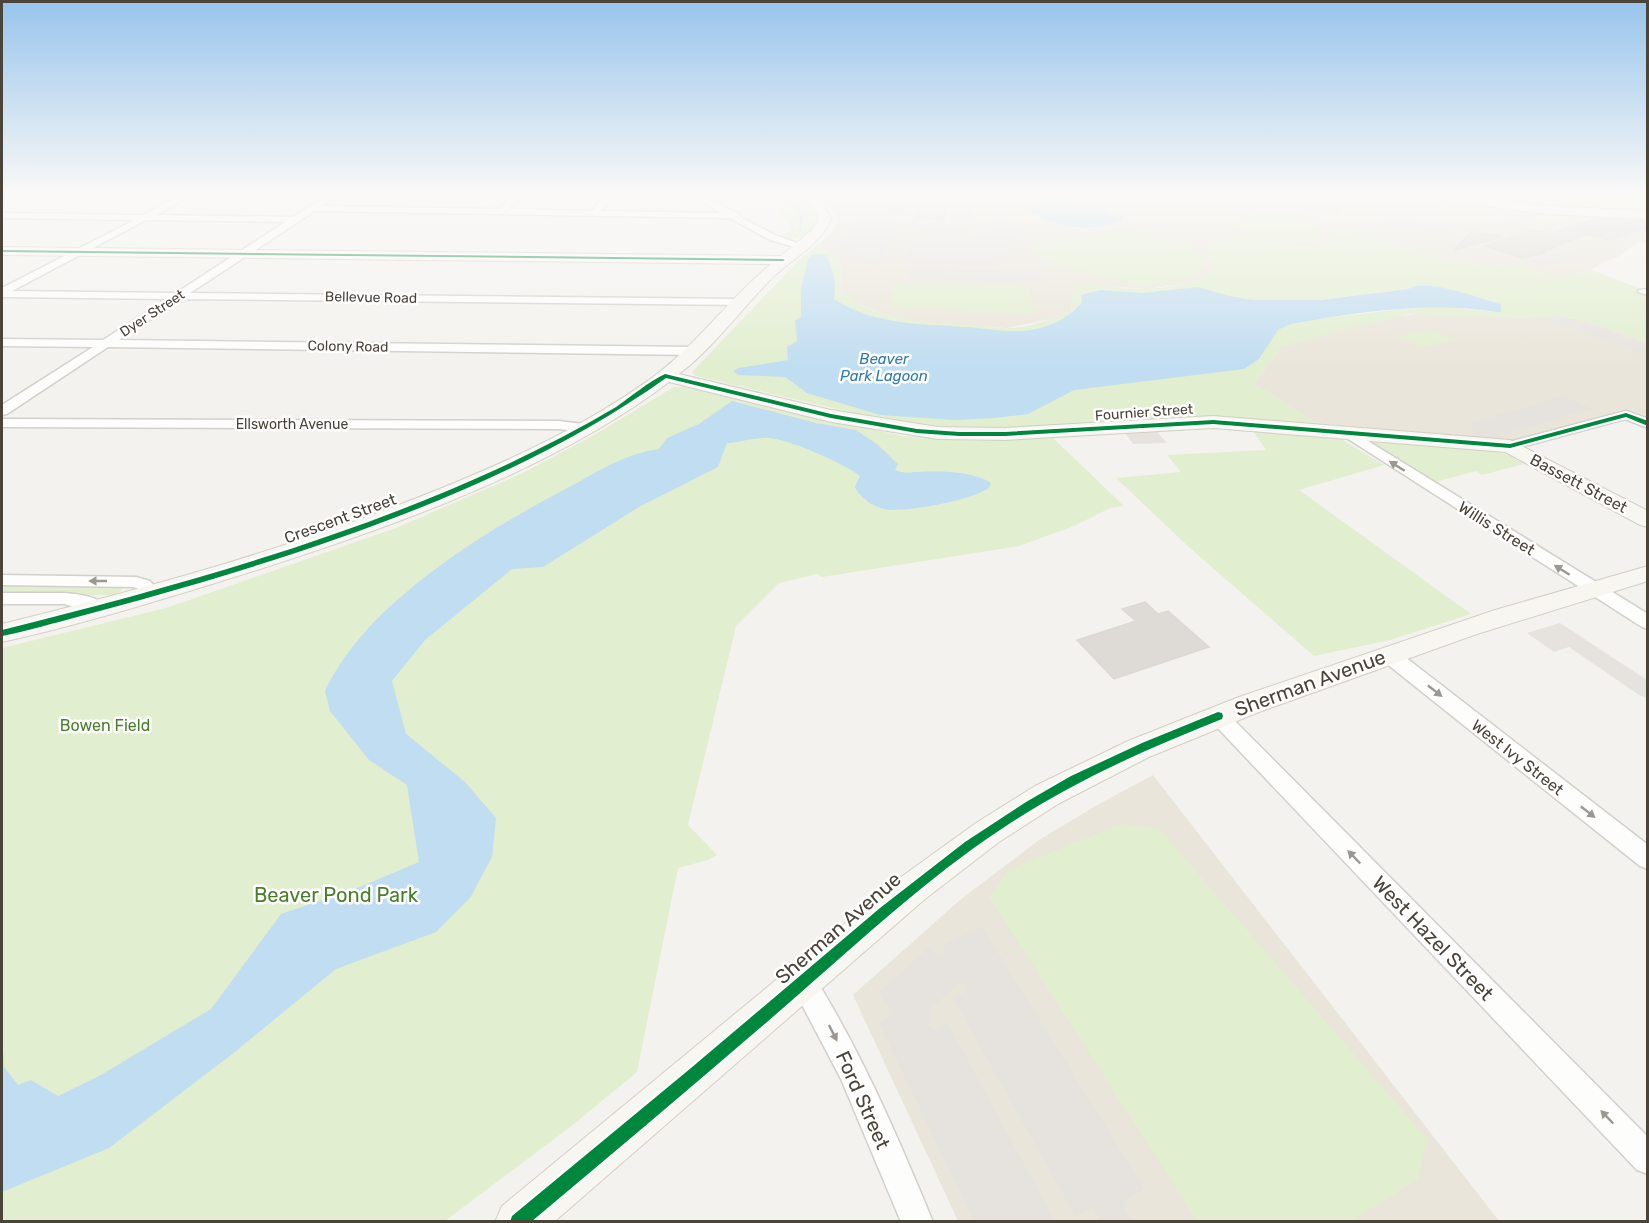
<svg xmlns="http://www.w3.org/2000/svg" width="1649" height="1223" font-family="Rubik,sans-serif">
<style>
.education{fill:#eae5da}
.green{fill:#e1eecf;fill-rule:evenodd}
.parking{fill:#e6e3df}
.water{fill:#c0ddf1}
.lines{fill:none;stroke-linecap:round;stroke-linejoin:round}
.stream{stroke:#c0ddf1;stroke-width:2}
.building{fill:#dedbd6;stroke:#dcd9d4;stroke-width:1.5}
.street-casing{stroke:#d2d0cb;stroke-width:3}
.secondary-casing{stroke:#d3cfc5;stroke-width:2}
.street{fill:#fdfdfc;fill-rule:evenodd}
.secondary{fill:#f7f6f1;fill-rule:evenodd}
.cycleway-casing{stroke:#fff;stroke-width:4}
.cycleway{fill:#00873e;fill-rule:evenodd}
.oneway{fill:#9b9791}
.labels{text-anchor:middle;stroke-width:5;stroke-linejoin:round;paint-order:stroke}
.far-street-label{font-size:14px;fill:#4b4439;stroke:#fff}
.far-water-label{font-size:15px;font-style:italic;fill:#2e7ab2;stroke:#fff}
.street-label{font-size:16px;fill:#4b4439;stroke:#fff}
.park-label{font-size:16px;fill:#4a7f2a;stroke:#fff}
.near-street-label{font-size:20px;fill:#4b4439;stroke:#fff}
.near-park-label{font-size:20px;fill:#4a7f2a;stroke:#fff}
</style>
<rect width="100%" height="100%" fill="#f4f2ee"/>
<path class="education" d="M815,196H1441L1479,201L1648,215L1647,243L1639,241L1618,257L1601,263L1592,270L1555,279L1520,266L1480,265L1445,259L1347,232H1334L1330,245L1324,247H1305L1246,238H1224L1216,268L1206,275L1187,283L1146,289L1075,284L1071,310L1051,319L1008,328L908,321L878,312L855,302L841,291L842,269L837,262L826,250L815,247L835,229L838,219L832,209Z
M1426,313L1512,318L1560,316L1587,321L1647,342V420L1623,410L1514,441L1316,423L1254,384L1282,346L1391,317Z
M1153,775L1499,1221H958L853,995L960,900L1039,840L1099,804Z"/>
<path class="green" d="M756,196C775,196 819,192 818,222C809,235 793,244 778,236L790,231L792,227L763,199Z
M1463,196H1647V212L1529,205Z
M1232,213L1307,219L1314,221L1323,244C1293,241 1252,242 1231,218Z
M1127,228L1187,246L1204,259L1202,270L1189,278L1143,286L1065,267L1033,252V249L1041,245Z
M1335,232L1358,234L1445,259L1480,265L1520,266L1555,279L1592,270L1647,291V342L1587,321L1562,316L1512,318L1408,314L1282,346L1254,384L1316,423L1211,416L1020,427H946L854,413L696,376L692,372L797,262L815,247L836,255L837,262L842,269L841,291C879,324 930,322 977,325C988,326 999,329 1009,328C1031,327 1051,319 1071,310L1075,284C1091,283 1106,286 1122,288C1153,291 1190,287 1216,268L1206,253C1211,247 1216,240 1224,238C1252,230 1299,255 1330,245L1328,239ZM1433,286L1480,299L1496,312L1445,307L1401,309L1325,318L1291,324L1278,330L1316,300L1408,289L1413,287Z
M894,282L1029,287L1034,314L891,308Z
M1430,329L1456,340L1422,347L1397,336Z
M674,387H684L902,436L972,441L1053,438L1124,506L1110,508L1074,526L1019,546L822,577L817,574L779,583L736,626L688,825L717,855L708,860L678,868L637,1072L574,1124L445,1221H2V648L166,608L396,528L523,473L596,434Z
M1253,431L1341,439L1384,465L1299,490L1471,614L1390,640L1314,656L1191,549L1116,478L1181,472L1167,455L1266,450Z
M1376,441L1493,451L1508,455L1524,464L1482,475L1476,471L1435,482L1374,444L1373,442Z
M7,585L121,586L123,588L120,592L113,595L2,594V587Z
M1121,824L1159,828L1427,1139L1418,1179L1352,1221H1197L989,897L1008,870Z"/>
<path class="parking" d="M990,204H1000L1020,235L1019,239L1008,247V253L995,266L929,264L918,266L901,261L916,240L964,243L968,239H974L976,232L997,234L995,228H1002L993,225L989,217L995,216Z
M885,211L901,212L902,219L879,266L869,265L849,254L845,250H838L858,215L864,212Z
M1508,211L1538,215L1539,216L1532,219L1522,218L1520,224L1513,223L1512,226L1496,223L1500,212Z
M1380,213L1454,223L1456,226L1446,235L1376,225Z
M912,223L964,226L970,230L962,239L921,236Z
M1558,253L1580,258L1539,268L1523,261Z
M908,268L1039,272L1042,283L908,279Z
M1554,316L1570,319L1590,327L1596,325L1627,338L1623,339L1625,340L1631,339L1647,346V357L1640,354L1645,353L1642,352L1637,353L1612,343L1616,341L1608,342L1576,329L1581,327L1561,326L1548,320V318Z
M1564,396L1592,409L1505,434L1493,430L1506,438H1468L1474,435L1471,425L1473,422Z
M1157,432L1167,443L1133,444L1125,433Z
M1560,623L1647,680V698L1639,695L1569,647L1554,652L1527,633Z
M982,927L1145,1189L1127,1199L1125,1203V1211L1133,1221H1099L1097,1214L1092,1208L1075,1216L953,998L967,991L965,984L959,983L931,1009L928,1025L935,1029L948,1023L1055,1221H974L878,1022L889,1017L893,1011L878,994L929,947L936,955L941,956L944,954V944Z"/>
<path class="water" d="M1057,201L1101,204L1108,206L1103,208L1123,217L1121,221C1096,233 1046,228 1028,208L1039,202Z
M819,254L826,255C834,271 836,282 834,299C873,325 922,324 967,327C988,329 1010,333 1031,330C1050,327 1071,317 1082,302L1081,295L1101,290L1143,293L1198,287L1229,296L1252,300H1320L1408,289C1428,277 1478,299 1501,304V312H1496C1429,301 1358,312 1291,324L1278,330L1259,359L1244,369L1074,390L1028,414L994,418L956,420L880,415L807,393L785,377L738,375L733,371L739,368L788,360L787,347L797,341L795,320L801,317V289L808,259L811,255Z
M732,401L816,423L856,430L878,445L898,464L895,470C904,474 910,472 919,472C941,471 972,471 991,483L989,488C970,500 917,510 893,510C878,510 861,500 855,487L860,476C845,464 789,439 769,438C756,437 740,442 727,443L718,467L639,507L543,567L512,569L425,640L392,681L406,734L465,782L496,818L492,857L470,898L436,932L336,969L231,1055L109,1148L2,1192V1033L4,1067L18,1085L31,1080L58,1096L101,1075L211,1009L281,914L360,887L419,862L407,785L369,760L330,711L325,691C342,655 372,621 402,596C454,551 515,515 575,484C602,469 628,453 659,449L667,438L699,424Z"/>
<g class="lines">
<path class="stream" d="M778,196L797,209L802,217L800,230"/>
</g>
<path class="building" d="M891,196H911L903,211L885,210Z
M1302,196H1345L1338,212L1295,206Z
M954,203L972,204L969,218L951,217Z
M920,205L947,206L944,220L916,218Z
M1594,219L1647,221V228L1610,240L1587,234L1543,252L1545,253L1522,258L1485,246L1535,230L1550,234Z
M1471,232L1502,236V237L1454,250Z
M1145,602L1158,614L1168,611L1209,647L1114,679L1077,640L1136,621L1122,609Z"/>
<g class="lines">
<g class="street-casing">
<path id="street" d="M180,196H190L156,215L293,217L327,196H336L323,206L499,209L513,196H521L509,209L592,211L604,196H612L601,211L721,213L693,196H703L739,214L740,217L777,236L806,246L801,249L770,240L730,218L315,211L190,293L741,299L746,302L741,305L181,299L119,340L694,347L700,351L694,355L108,347L7,414L2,415V405L93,347L2,346V339L103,340L167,299L2,297V288L134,220L2,218V213L143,215ZM146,220L285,222L176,293L12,291Z
M1648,289V295L1638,292L1639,290Z
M1626,411L1648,419V428L1625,419L1510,450L1503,446L1505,443Z
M2,419L559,421L583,424L590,428L583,432L559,429L2,427Z
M1347,428L1648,614V629L1642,627L1342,435L1340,432Z
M2,575L136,577L150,581L161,594L158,598C145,601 145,591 134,587L2,585Z
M64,593C78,594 99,596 108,608L105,612L99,614L64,604H2V593Z
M1389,649L1396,650L1648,845V869L1640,866L1382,660L1379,655L1382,650Z
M1218,709L1225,711L1648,1137V1174L1637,1170L1211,721L1208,716L1211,711Z
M803,969L812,973C861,1051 898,1137 933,1222H901L841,1079L790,982L794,973Z"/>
</g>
<g class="secondary-casing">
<path id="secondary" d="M797,196C814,195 825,203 831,219C820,246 789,260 769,281C740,311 713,348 679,374L831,410L938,427L1005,428L1213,416L1510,440L1648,511V527L1640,525L1505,452L1213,428L1005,440L938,439L831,422L669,382C544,477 361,538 212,584C143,605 72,627 2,642V624C151,587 299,546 442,488C513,459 584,426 646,382C694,349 727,300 771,264L2,255V247L781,256L812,230L819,219L816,211Z
M1436,196H1466L1547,206L1648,211V219L1547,214L1442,200Z
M1648,566V581L1477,634L1259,712L1149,757L1058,804L999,842L925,899L554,1222H495L502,1206L901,877L976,823L1035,786L1128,741L1239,697L1495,610Z"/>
</g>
<use href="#street" class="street"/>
<use href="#secondary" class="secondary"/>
<g class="cycleway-casing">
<path id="cycleway" d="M2,250L783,259L785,260L783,261L2,252Z
M665,374L831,414L917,429L959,432H1005L1213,420L1510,444L1626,413L1648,421V426L1626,417L1510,448L1213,424L1005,436H959L917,433L831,418L666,378C530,475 362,534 203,582C162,594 122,605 81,616C54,623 28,631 2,636V630C169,588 337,542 495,470C536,451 577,430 616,407C632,396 648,382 665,374Z
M1218,712L1222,713L1223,716L1222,719C1146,749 1072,782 1003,828C927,878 859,942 790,1002C705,1076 618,1149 531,1222H510L512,1216L691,1068L880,908L965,842L1026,802L1071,776L1142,743Z"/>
</g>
<use href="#cycleway" class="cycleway"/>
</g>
<defs><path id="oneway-solid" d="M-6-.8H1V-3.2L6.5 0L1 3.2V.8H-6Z" transform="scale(1.5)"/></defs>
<g class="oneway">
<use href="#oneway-solid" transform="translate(1397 466) rotate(-148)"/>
<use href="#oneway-solid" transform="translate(1562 570) rotate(-148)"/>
<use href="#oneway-solid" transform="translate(98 581) rotate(-180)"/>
<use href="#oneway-solid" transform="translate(1435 691) rotate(38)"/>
<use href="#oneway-solid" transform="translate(1588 812) rotate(38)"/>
<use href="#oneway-solid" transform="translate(1354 857) rotate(-134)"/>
<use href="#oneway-solid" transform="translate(833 1033) rotate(63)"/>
<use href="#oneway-solid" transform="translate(1607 1117) rotate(-134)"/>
</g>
<linearGradient id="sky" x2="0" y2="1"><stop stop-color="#98c4ec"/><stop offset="0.53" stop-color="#faf9f7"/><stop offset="1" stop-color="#faf9f7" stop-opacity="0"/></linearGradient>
<rect width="1649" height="367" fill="url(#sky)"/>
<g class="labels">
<g class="far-street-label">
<text transform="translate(371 297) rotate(1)" y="5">Bellevue Road</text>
<text transform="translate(152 313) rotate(-33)" y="5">Dyer Street</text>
<text transform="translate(348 346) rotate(1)" y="5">Colony Road</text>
<text transform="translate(1144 412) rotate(-4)" y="5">Fournier Street</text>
<text x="292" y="429">Ellsworth Avenue</text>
</g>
<g class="far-water-label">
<text x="884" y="364">Beaver<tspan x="884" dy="17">Park Lagoon</tspan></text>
</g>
<g class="street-label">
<text transform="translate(1579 483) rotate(28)" y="6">Bassett Street</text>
<text transform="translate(340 518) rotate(-20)" y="6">Crescent Street</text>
<text transform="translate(1497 528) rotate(32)" y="6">Willis Street</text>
<text transform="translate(1518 757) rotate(38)" y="6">West Ivy Street</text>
</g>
<g class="park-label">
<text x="105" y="731">Bowen Field</text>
</g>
<g class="near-street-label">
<text transform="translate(1310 683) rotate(-20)" y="7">Sherman Avenue</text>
<text transform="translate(838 928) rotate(-41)" y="7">Sherman Avenue</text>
<text transform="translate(1433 938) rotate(46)" y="7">West Hazel Street</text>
<text transform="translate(863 1100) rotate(66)" y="7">Ford Street</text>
</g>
<g class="near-park-label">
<text x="336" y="902">Beaver Pond Park</text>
</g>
</g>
<rect width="1649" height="1223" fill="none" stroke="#4b4439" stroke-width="6"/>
</svg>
